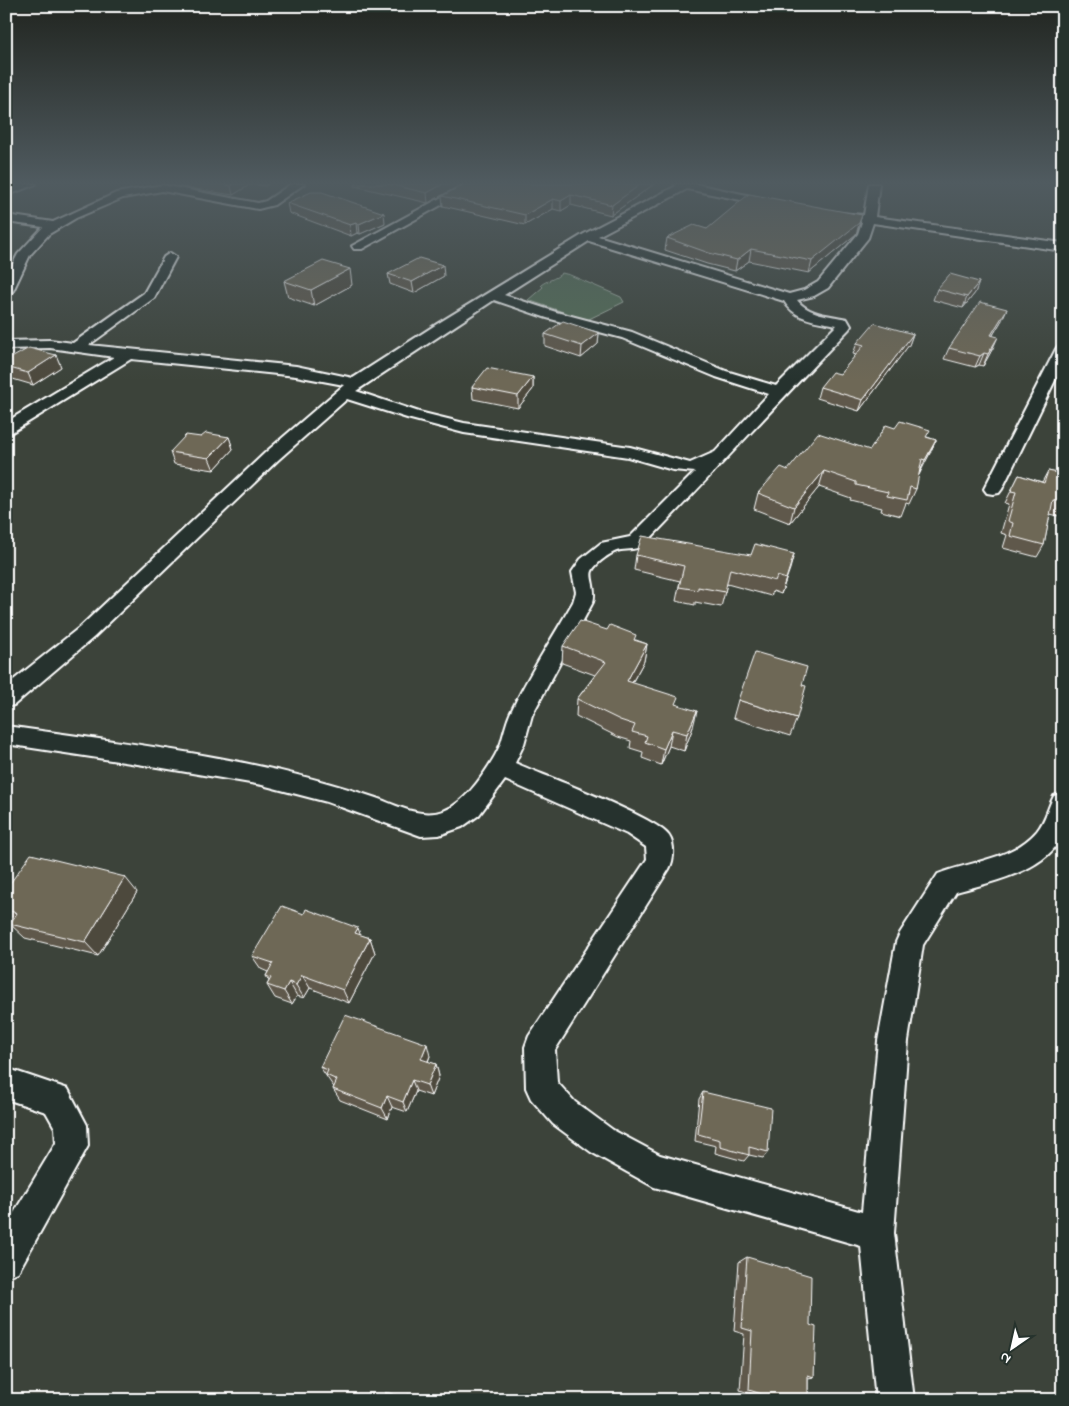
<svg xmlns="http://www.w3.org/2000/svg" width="1069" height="1406" font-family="'Indie Flower',sans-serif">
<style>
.green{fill:#536d54;stroke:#a9b6aa}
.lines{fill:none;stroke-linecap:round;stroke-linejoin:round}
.minor-casing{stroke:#fff;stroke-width:4}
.minor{fill:#26332d;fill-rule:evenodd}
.wall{fill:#5f594b;stroke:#fff}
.shaded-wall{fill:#4d483d;stroke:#fff}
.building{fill:#6e6757;stroke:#fff}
</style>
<rect width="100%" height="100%" fill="#3c433a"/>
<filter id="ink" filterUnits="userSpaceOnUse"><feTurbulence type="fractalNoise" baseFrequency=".02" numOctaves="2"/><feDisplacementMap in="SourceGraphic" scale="10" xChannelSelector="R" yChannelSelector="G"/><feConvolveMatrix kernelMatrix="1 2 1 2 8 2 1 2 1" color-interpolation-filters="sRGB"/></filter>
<g filter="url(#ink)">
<path class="green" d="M562,273L570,275L621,297L624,302L587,320L528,300L543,287L541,285C547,280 554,280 562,273Z"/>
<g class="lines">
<g class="minor-casing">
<path id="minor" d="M20,184H36L6,196V189Z
M291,184H304L274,205L258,209L162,191L123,198L76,218L49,234L30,255L13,291L6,295V277L18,254L43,227L6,222V215L53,222L116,193L162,185L258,203L266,201Z
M466,184H479L362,249H354L352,246Z
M675,184H696L775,201L781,204L775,207L687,189L598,236L789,294L804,290L818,282L858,234L862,222L827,216L825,214L827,212L864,215L869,184H879L875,217L1063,243V251L873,223L868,238L828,288L814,296L797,300C809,315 829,315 847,319L851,326L849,329C780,400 713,474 644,545C636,550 629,549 621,550C612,551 596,563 592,571C589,578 597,589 593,602L532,715L524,744L515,763C542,775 657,817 669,836C675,845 674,860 669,869L555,1050L557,1082L575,1102L613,1130L660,1155L862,1212L878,1041L896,942L900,933L938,874C971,861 1012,860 1037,831C1046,820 1048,807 1054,796L1063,793C1063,803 1066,826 1062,835C1048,871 989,883 956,892L923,945L908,1041L894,1233L914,1400H876L861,1246L654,1187L591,1152L553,1124L531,1099L526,1088L525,1047L529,1036L647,859L646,847L627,834L505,780L479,815L462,827L439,835L421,836L327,802L262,785L157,767L6,744V726C131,744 256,757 376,798C406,809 432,825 460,801C474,790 495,759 501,743C504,733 506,723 510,714C528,675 552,639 573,602L576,592L572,572L581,559L601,543L630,537L695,472L673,470L628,457L464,433L407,418L347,399L278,460L94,637L14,705L6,707V686L80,627L266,452L344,385L296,376L131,359L12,432L6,434V422L114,357L50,348L6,349V341L50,340L73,343L144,293L164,257L170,253L176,257L154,298L89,345L296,366L353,378L437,324L584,234L676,186ZM589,241L784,301C795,320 817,321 837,325L776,386L726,371L632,332L556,312L504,295ZM494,300L547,318L622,338L716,377L769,394L715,452L690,463L630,447L464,423L419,412L356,391Z
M1057,184H1063V187L1058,186Z
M1063,345V364L1002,489L999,493L993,494L987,493L984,489L1056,349L1058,346Z
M6,1068L68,1089L87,1125L88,1146L18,1272L6,1277V1226L56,1143L55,1128L46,1112L6,1099Z"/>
</g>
<use href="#minor" class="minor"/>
</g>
<path class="wall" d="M163,184H269L265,186L251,184L233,195Z
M355,184H462L428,203L355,186Z
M465,184H654L611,215L571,205L561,211L553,209L525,225L443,206L442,196Z
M287,203L385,223L360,234L357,233L351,236L289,213Z
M862,215L856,234L809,273L749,261L735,271L707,264L665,250L667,238L707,229Z
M388,274L444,276L414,293L390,284Z
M284,281L352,285L314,306L288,297Z
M979,282L975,293L963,308L933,300L937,289Z
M1002,320L993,335V348L983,366L979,365L975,367L944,359L949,348Z
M599,333L598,344L581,358L545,346V334Z
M913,334L909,345L859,411L817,398L820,387L840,374L856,355L853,354L857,343Z
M56,355L61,367L33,385L6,377V361Z
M533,377V389L518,408L473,399L472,387Z
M201,437H229L233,449L214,470L174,464L170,452Z
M927,437L936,440L929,455L918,475L916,489L909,504L906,503L901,516L881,511L882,508L850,500L851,498L819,487L790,523L754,509L758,493L788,470Z
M1060,465H1063V517L1050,514L1044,545L1037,557L1003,548L1007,535L1001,533L1009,504L1005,503L1019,475L1042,482L1048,471L1056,473Z
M794,554L781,594L773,591L771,596L727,584L721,607L695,602V605L676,601L680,581L634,570L636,555H751Z
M636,640L647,644L644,661L632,683L676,705L693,727L684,751L669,746L661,765L642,758L643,752L630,748L631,741L618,737L576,716L577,699L595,675L562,663L563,646Z
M738,700L797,718L790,736L733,718Z
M6,889L137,892L98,956L25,938L10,924L11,922L6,919Z
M360,935L370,938L375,953L349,1003L310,988L304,998L297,996L292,1004L275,998L267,985L269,981L266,976L268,972L261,969L252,956Z
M430,1056L428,1062L436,1064L439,1076L431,1096L416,1091L407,1112L392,1107L388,1119L340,1100L333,1089L334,1087L333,1086L320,1067Z
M703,1092L768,1152L763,1158L749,1155L744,1161L715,1153L716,1146L695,1141L699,1099Z
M747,1257L810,1325L814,1377L808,1378V1400H769L740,1390L744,1334L734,1331L739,1262Z"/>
<path class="shaded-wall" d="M234,184H251L233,195L231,186Z
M443,184H462L428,203L427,193Z
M641,184H654L611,215L612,205Z
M571,195V205L561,211V201Z
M553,199V209L525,225V215Z
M384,213L385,223L360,234L359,224Z
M862,215L856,234L809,273L812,261Z
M356,223L357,233L351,236L350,225Z
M751,249L749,261L735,271L737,260Z
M443,265L444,276L414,293L412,282Z
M350,269L352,285L314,306L311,290Z
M979,282L975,293L963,308L967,297Z
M1007,309L1002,320L986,346L991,335Z
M599,333L598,344L581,358L582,346Z
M913,334L909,345L859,411L863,400Z
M998,337L993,348L983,366L988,354Z
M984,353L979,365L975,367L980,356Z
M56,355L61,367L33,385L28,373Z
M533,377V389L518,408V396Z
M229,437L233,449L214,470L209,458Z
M936,440L929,455L919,475L925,460Z
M824,471L819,487L790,523L794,507Z
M794,554L790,569L781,594L786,579Z
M647,644L644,661L624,697L627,681Z
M697,711L693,727L684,751L687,734Z
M672,730L669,746L661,765L664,749Z
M125,877L137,892L98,956L85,942Z
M358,928L363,943L355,933Z
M370,938L375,953L349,1003L343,990Z
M302,975L310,988L304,998L296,985Z
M289,982L297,996L292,1004L284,991Z
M427,1044L430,1056L424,1070L421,1059Z
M436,1064L439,1076L431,1096L427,1085Z
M412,1080L416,1091L407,1112L403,1102Z
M387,1096L392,1107L388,1119L382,1108Z
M385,1393H389L410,1399H406Z"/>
<path class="building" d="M221,184H234L231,186Z
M388,184H443L427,193Z
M465,184H641L612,205L571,195L561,201L553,199L525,215L442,196Z
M311,192H322L384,213L359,224L356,223L350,225L287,203Z
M749,194L862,215L859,223L812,261L751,249L737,260L709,253L667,238L694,225L707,229Z
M419,258L443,265L412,282L388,274Z
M323,261L350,269L311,290L284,281Z
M950,274L979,282L967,297L937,289Z
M980,302L1007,309L991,335L998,337L988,354L984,353L980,356L949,348Z
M563,321L599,333L582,346L545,334Z
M874,323L913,334L863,400L820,387L832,372L840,374L864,345L857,343Z
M29,348L56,355L28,373L6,367V361Z
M487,368L533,377L518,396L472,387Z
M900,421L930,430L926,437L936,440L925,460L922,459L916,489L910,487L907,500L887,496L888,492L856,485V482L824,471L794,507L758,493L781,467L788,470L818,433L870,450L886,425L895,428Z
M206,433L229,437L209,458L170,452L186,435L201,437Z
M1060,465H1063V503L1053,500L1044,545L1010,536L1013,523L1008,521L1016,492L1011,491L1019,475L1044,483L1048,471L1058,473Z
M642,536L751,555L755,544L794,554L786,579L777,576L775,581L730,569L725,592L698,587V590L679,587L684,566L636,555Z
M580,621L607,630L610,625L636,635L634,640L647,644L627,681L678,697L675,704L697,711L687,734L672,730L664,749L645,742L647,736L632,732L635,725L620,720L577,699L606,662L563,646Z
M755,652L807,667L802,685L806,686L797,718L738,700Z
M31,854L125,877L85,942L10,924L17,913L6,910V889Z
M282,906L304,914L306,909L358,928L355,933L370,938L343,990L302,975L296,985L289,982L284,991L267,985L271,978L266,976L273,963L252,956Z
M345,1015L427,1044L421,1059L436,1064L427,1085L412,1080L403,1102L387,1096L382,1108L333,1089L337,1080L326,1075L328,1070L320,1067Z
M703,1092L771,1108L768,1152L749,1147V1155L720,1147V1140L698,1134Z
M747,1257L811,1276L810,1325L816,1327L814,1377L808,1375V1400H780L749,1390L752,1331L742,1328Z
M385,1393L406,1399L408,1394L429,1400H383Z"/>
</g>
<linearGradient id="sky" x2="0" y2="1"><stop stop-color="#212520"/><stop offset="0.48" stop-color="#505b60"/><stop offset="1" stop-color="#505b60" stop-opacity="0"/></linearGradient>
<rect width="1069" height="381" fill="url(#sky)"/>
<rect width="1069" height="1406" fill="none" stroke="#26332d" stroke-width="25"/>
<rect x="12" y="12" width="1044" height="1381" fill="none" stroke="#fff" stroke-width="2" filter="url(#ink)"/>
<g transform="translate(1012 1348) rotate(214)" stroke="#26332d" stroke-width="4" paint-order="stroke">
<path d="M0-4L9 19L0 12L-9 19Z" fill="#ffffff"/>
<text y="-8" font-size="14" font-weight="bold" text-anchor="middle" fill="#ffffff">N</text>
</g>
</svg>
